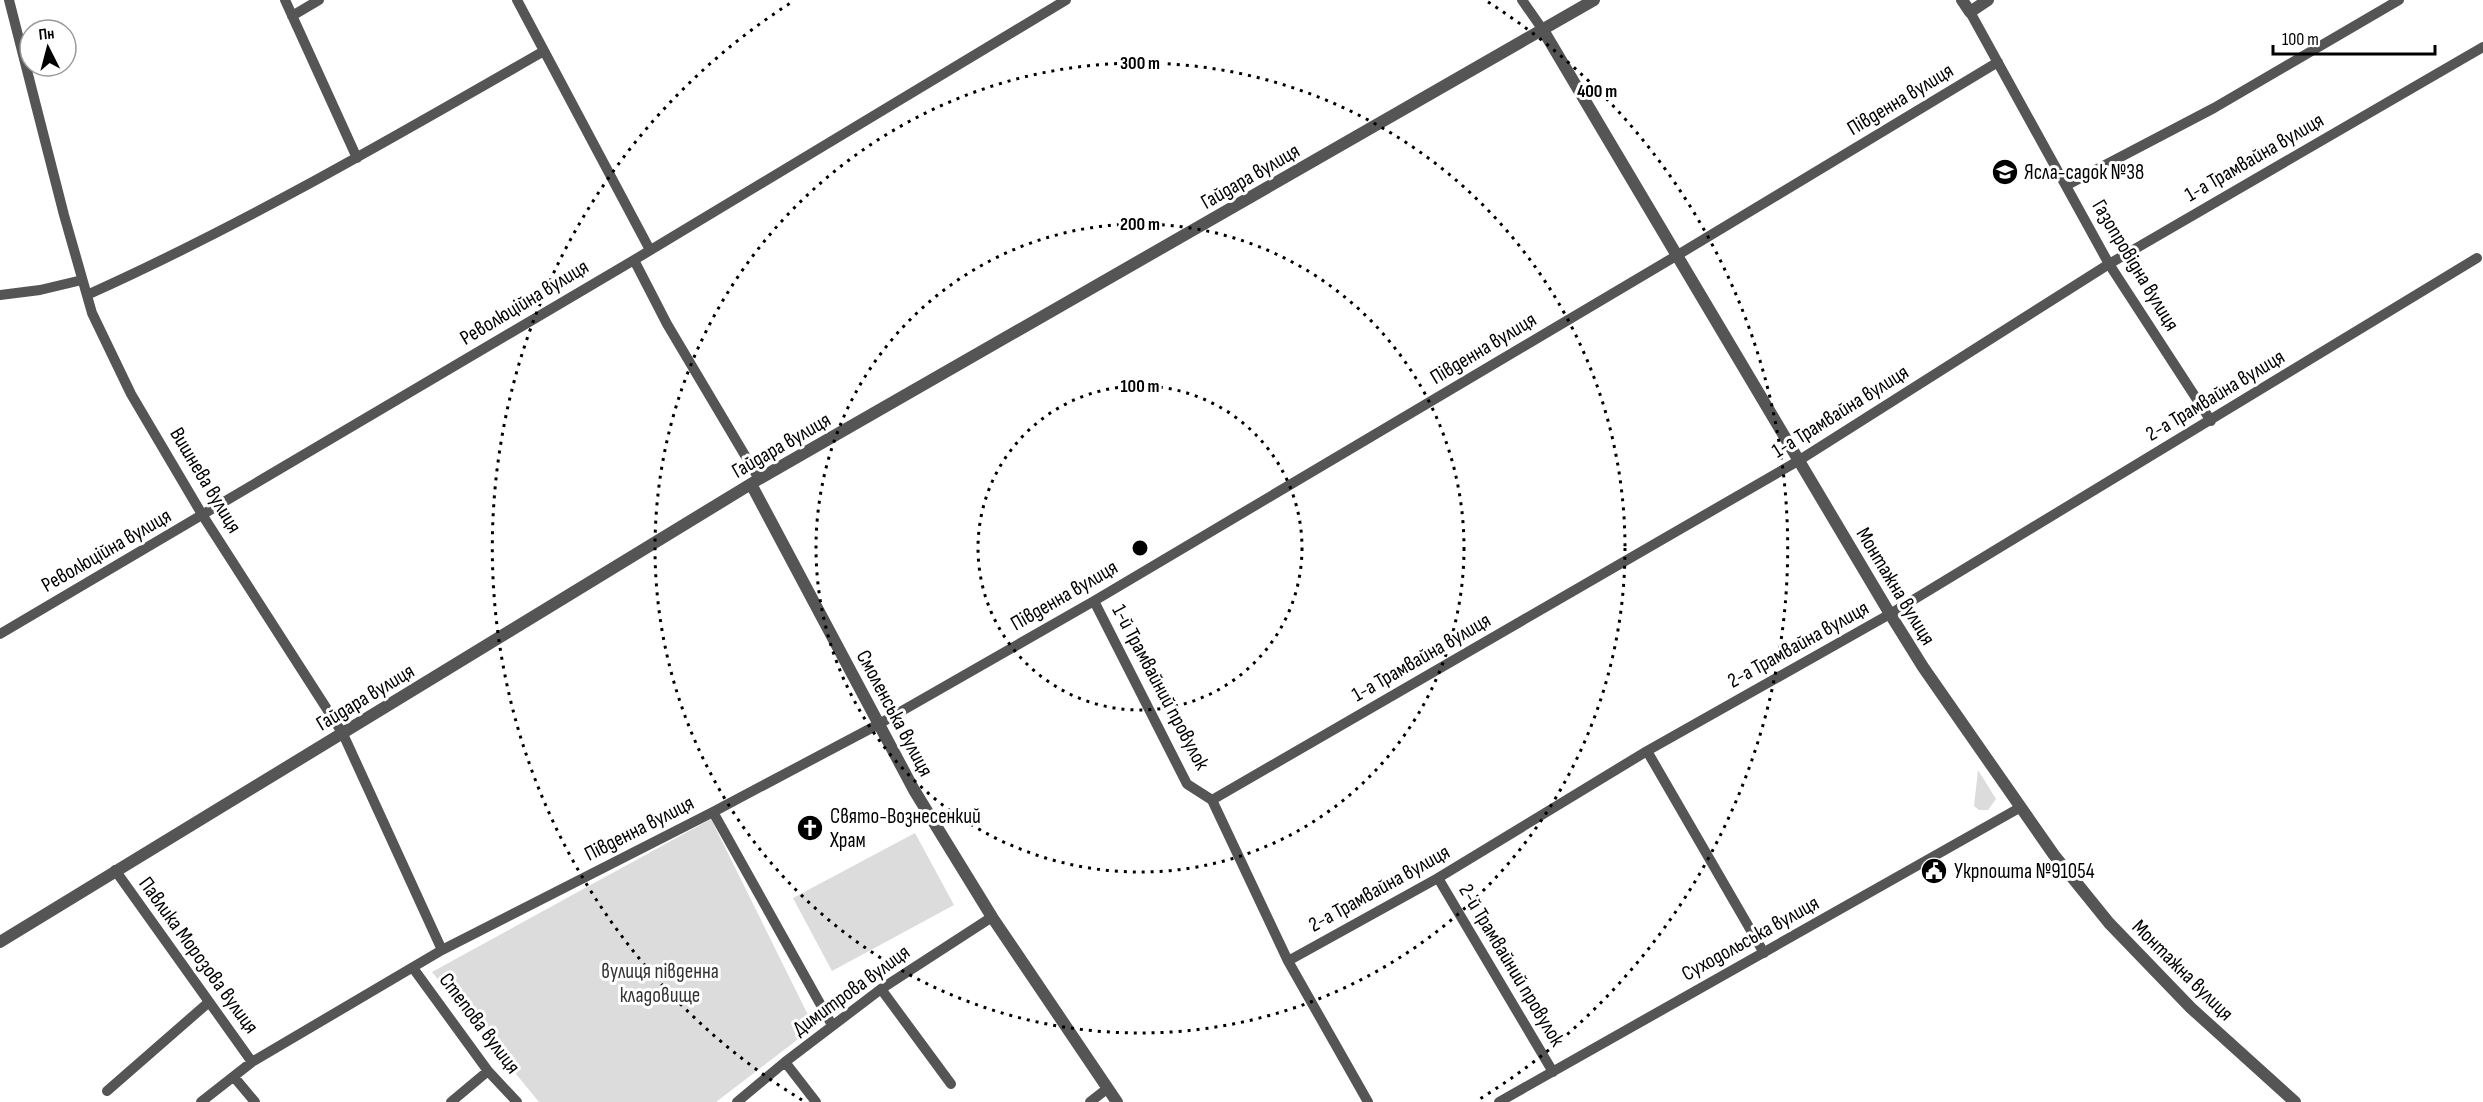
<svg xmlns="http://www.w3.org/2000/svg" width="2483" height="1102" font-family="'Sofia Sans Condensed',sans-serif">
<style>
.green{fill:#dcdcdc}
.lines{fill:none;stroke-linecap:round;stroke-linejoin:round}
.minor{stroke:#555;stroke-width:10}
.tertiary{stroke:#555;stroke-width:12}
.ring{fill:none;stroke:#000;stroke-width:3;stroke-dasharray:3 6}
.labels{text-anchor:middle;stroke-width:6;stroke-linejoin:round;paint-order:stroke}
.street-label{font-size:21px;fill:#000;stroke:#fff}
.poi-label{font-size:21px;fill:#000;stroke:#fff;text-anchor:start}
.park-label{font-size:21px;fill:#333;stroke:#fff}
.centre{fill:#000;stroke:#fff;stroke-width:3}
.ring-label{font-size:18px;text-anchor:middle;font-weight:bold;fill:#000;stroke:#fff;stroke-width:6;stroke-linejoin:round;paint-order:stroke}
</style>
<rect width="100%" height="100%" fill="#fff"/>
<path class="green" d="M1978,770L1996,799L1988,810H1979L1974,806Z
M711,819L814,1027L716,1102H539L432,972Z
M915,833L954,905L832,971L793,898Z"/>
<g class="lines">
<path class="minor" d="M9,0L64,215L92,313L131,394L203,516L343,734L442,950
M285,0L357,158
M517,0L650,250
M1522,0L1543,30
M1970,12L2109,264L2211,421
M292,16L319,0
M2067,185L2214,108L2399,0
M634,260L667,324L759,479
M0,295L40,290L82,280
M87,295C245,224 394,137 544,51
M1094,601L1187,784L1212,800L1288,961L1368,1102
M0,634L634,260L1066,0
M1647,751L1764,953
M1212,800L1798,461L2109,264L2483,47
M713,812L832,1025
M115,870L252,1062
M1438,878L1553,1072
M1288,961L1438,878L1647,751L1890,614L2477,258
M413,968L488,1071L517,1102
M881,989L951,1084
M785,1062L816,1102
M234,1077L255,1102
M107,1091L209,1002
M201,1102L252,1062L442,950L713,812L879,724L1094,601L1676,256L1998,62
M451,1102L488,1071
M737,1102L785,1062L881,989L992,917
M1090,1102L1108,1088
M1499,1102L2021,807"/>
<path class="tertiary" d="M1962,0L1970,12L1988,0
M1543,30L1890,614L1923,667L2054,855L2109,923L2191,1008L2295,1102
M751,484L914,790L992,917L1117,1102
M0,942L759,479L1594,0"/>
</g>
<g class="ring">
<circle cx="1140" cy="548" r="162"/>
<circle cx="1140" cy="548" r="324"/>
<circle cx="1140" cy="548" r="485"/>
<path d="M802 1100A647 647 0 0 1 792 2M1488 2A647 647 0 0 1 1478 1100"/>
</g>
<defs>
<g id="school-disc" transform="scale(1.35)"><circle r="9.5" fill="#000" stroke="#fff"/><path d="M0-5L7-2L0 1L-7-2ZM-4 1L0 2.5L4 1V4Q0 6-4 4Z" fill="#fff"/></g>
<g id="church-disc" transform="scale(1.35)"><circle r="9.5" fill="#000" stroke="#fff"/><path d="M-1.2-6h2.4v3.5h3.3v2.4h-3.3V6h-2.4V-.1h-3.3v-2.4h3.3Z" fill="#fff"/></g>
<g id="civic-disc" transform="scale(1.35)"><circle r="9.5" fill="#000" stroke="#fff"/><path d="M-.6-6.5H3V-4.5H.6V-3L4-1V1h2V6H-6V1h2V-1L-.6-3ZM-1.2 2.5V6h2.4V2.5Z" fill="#fff"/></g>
</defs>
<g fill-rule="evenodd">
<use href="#school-disc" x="2005" y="172"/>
<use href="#church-disc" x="810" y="828"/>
<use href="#civic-disc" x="1934" y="871"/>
</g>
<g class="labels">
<g class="street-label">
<text transform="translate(1900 99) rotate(-31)" y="7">Південна вулиця</text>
<text transform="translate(2254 157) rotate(-30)" y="7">1-а Трамвайна вулиця</text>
<text transform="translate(1250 176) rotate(-30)" y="7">Гайдара вулиця</text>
<text transform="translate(2136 265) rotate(59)" y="7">Газопровідна вулиця</text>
<text transform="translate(524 302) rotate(-31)" y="7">Революційна вулиця</text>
<text transform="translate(1483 348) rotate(-31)" y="7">Південна вулиця</text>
<text transform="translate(2215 395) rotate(-31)" y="7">2-а Трамвайна вулиця</text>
<text transform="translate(1840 411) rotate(-32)" y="7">1-а Трамвайна вулиця</text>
<text transform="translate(781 445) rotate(-30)" y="7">Гайдара вулиця</text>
<text transform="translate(206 480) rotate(59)" y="7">Вишнева вулиця</text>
<text transform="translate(106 550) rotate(-30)" y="7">Революційна вулиця</text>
<text transform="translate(1896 586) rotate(59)" y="7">Монтажна вулиця</text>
<text transform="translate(1064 595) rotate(-30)" y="7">Південна вулиця</text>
<text transform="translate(1798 644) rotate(-29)" y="7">2-а Трамвайна вулиця</text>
<text transform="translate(1421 657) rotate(-30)" y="7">1-а Трамвайна вулиця</text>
<text transform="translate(1161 687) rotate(62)" y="7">1-й Трамвайний провулок</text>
<text transform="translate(365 697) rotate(-31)" y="7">Гайдара вулиця</text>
<text transform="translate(895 713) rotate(62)" y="7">Смоленська вулиця</text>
<text transform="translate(639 828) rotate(-27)" y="7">Південна вулиця</text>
<text transform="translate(1379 888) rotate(-29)" y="7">2-а Трамвайна вулиця</text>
<text transform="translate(1750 938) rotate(-29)" y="7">Суходольська вулиця</text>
<text transform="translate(199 955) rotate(54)" y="7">Павлика Морозова вулиця</text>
<text transform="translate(1512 965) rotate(59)" y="7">2-й Трамвайний провулок</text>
<text transform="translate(2183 970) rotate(45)" y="7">Монтажна вулиця</text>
<text transform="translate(851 990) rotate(-36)" y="7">Димитрова вулиця</text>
<text transform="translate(480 1023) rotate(53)" y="7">Степова вулиця</text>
</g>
<g class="poi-label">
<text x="2024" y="179">Ясла-садок №38</text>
<text x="830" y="823">Свято-Вознесенкий<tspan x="830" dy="24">Храм</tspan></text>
<text x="1954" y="878">Укрпошта №91054</text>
</g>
<g class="park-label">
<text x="660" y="978">вулиця південна<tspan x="660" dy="24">кладовище</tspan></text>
</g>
</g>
<circle cx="1140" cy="548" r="9" class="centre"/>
<g class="ring-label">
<text x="1140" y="69">300 m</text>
<text x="1597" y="97">400 m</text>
<text x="1140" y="230">200 m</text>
<text x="1140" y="392">100 m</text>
</g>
<g transform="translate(48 48) rotate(354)"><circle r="28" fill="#ffffff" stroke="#999999" stroke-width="1.5"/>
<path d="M0-4.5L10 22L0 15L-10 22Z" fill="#000000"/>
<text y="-9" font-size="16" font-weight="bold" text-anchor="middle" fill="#000000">Пн</text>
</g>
<path d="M2273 45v9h162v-9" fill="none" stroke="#000000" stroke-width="3"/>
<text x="2282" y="45" font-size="18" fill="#000000" stroke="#ffffff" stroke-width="4.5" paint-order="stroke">100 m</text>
</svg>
